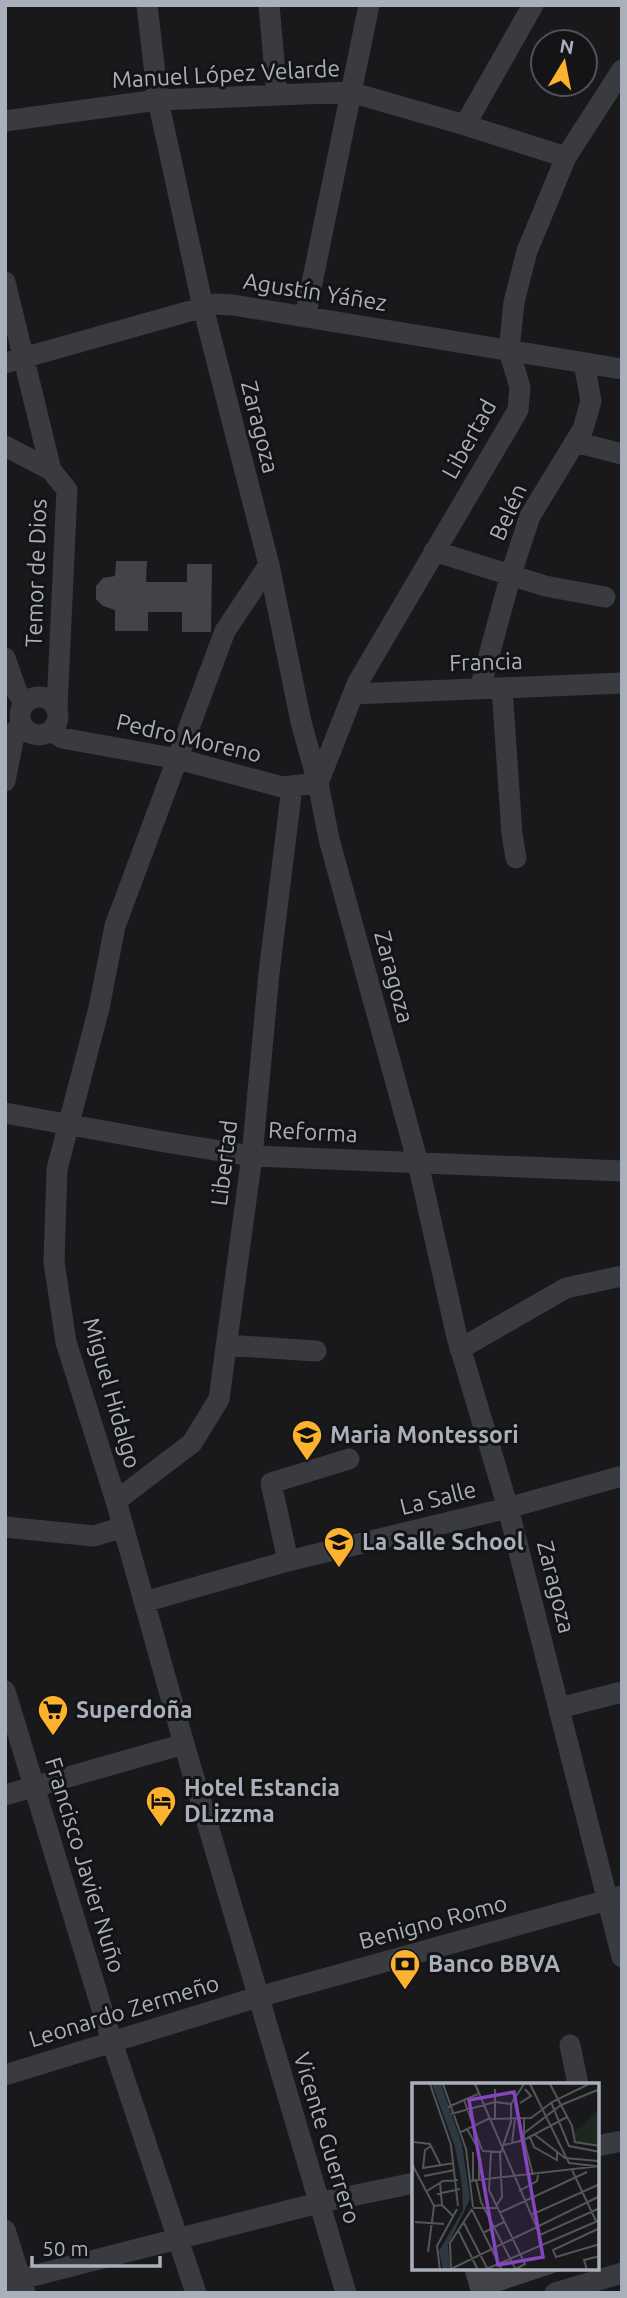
<svg xmlns="http://www.w3.org/2000/svg" width="627" height="2298" font-family="Ubuntu,sans-serif">
<style>
.building{fill:#434448}
.lines{fill:none;stroke-linecap:round;stroke-linejoin:round}
.minor{stroke:#393b40;stroke-width:21}
.labels{text-anchor:middle;stroke-width:6;stroke-linejoin:round;paint-order:stroke}
.street-label{font-size:23px;fill:#aab0bb;stroke:#141416}
.poi-label{font-size:23px;font-weight:bold;fill:#aab0bb;stroke:#141416;text-anchor:start}
.inset-road{fill:none;stroke:#53555b;stroke-width:2}
.view{fill:#8446be;fill-opacity:0.15;stroke:#8446be;stroke-width:3.5}
.inset-edge{fill:none;stroke:#aab0bb;stroke-width:3.5}
</style>
<rect width="100%" height="100%" fill="#19191b"/>
<path class="building" d="M116,561H147L146,582H187V564H212L211,632H182V612H148V631H115V610L103,606L96,599V586L103,578L115,576Z
M464,2268H560V2271L494,2293H471Z"/>
<g class="lines">
<path class="minor" d="M147,5L158,100L203,307L269,565L301,722L318,783L329,839L418,1163L457,1337L508,1508L622,1957
M269,5L277,95
M5,121L158,100L350,92L465,125L566,157
M465,125L533,5
M5,282L51,470L67,490L57,708
M305,317L369,5
M5,363L215,304L233,305L622,369
M575,442L622,454
M5,446L51,470
M434,551L545,586L605,597
M269,565L225,631L115,926L99,1008L57,1169L54,1262L66,1342L116,1501L184,1744L346,2293
M5,658L17,692L25,703
M502,688L512,834L516,858
M480,689L511,574L530,516L583,429L591,401L584,363
M353,694L622,683
M20 716a19 19 0 1 1 38 0a19 19 0 1 1-38 0Z
M52,731L62,738L178,759L282,787L318,783L357,684L518,410L520,387L509,351L514,302L527,251L566,157L622,70
M5,781L15,731
M5,1113L165,1142L252,1156L622,1171
M226,1345L316,1351
M460,1349L566,1288L622,1276
M116,1501L192,1443L219,1399L252,1156L269,973L292,787
M5,1527L94,1536L123,1527
M288,1561L271,1483L349,1459
M144,1602L288,1561L508,1508L622,1476
M5,1691L112,2042L196,2293
M559,1708L622,1692
M5,1795L184,1744
M570,2045L578,2084
M5,2075L258,1997L622,1896
M597,2146L622,2141
M5,2230L25,2293
M5,2283L318,2203L414,2183
M555,2293L622,2273"/>
</g>
<defs>
<g id="school-pin" transform="scale(1.575)"><path d="M0 17L-7.5 6A9.5 9.5 0 1 1 7.5 6Z" fill="#fdb22e" stroke="#141416"/><path d="M0-5L7-2L0 1L-7-2ZM-4 1L0 2.5L4 1V4Q0 6-4 4Z" fill="#111"/></g>
<g id="supermarket-pin" transform="scale(1.575)"><path d="M0 17L-7.5 6A9.5 9.5 0 1 1 7.5 6Z" fill="#fdb22e" stroke="#141416"/><path d="M-6-5.5h2.5l.6 2H6L4.5 2H-2.5L-4.4-4H-6ZM-1.5 3.2a1.3 1.3 0 1 0 .1 0ZM3 3.2a1.3 1.3 0 1 0 .1 0Z" fill="#111"/></g>
<g id="hotel-pin" transform="scale(1.575)"><path d="M0 17L-7.5 6A9.5 9.5 0 1 1 7.5 6Z" fill="#fdb22e" stroke="#141416"/><path d="M-6-4.5h1.5V1H6V5H4.5V3h-9V5H-6ZM-4 0a1.8 1.8 0 1 1 3.6 0ZM.5 0V-2.5h3Q6-2.5 6 0Z" fill="#111"/></g>
<g id="bank-pin" transform="scale(1.575)"><path d="M0 17L-7.5 6A9.5 9.5 0 1 1 7.5 6Z" fill="#fdb22e" stroke="#141416"/><path d="M-6-4H6V4H-6ZM0-2.3a2.3 2.3 0 1 0 0 4.6a2.3 2.3 0 1 0 0-4.6Z" fill="#111"/></g>
</defs>
<g fill-rule="evenodd">
<use href="#school-pin" x="307" y="1435"/>
<use href="#school-pin" x="339" y="1542"/>
<use href="#supermarket-pin" x="53" y="1710"/>
<use href="#hotel-pin" x="161" y="1801"/>
<use href="#bank-pin" x="405" y="1964"/>
</g>
<g class="labels">
<g class="street-label">
<text transform="translate(226 74) rotate(-3)" y="8">Manuel López Velarde</text>
<text transform="translate(315 292) rotate(9)" y="8">Agustín Yáñez</text>
<text transform="translate(260 427) rotate(76)" y="8">Zaragoza</text>
<text transform="translate(469 439) rotate(-61)" y="8">Libertad</text>
<text transform="translate(508 512) rotate(-66)" y="8">Belén</text>
<text transform="translate(36 573) rotate(-88)" y="8">Temor de Dios</text>
<text transform="translate(486 662) rotate(-2)" y="8">Francia</text>
<text transform="translate(189 738) rotate(13)" y="8">Pedro Moreno</text>
<text transform="translate(394 977) rotate(75)" y="8">Zaragoza</text>
<text transform="translate(313 1132) rotate(3)" y="8">Reforma</text>
<text transform="translate(224 1163) rotate(-83)" y="8">Libertad</text>
<text transform="translate(112 1393) rotate(74)" y="8">Miguel Hidalgo</text>
<text transform="translate(438 1498) rotate(-14)" y="8">La Salle</text>
<text transform="translate(556 1587) rotate(76)" y="8">Zaragoza</text>
<text transform="translate(85 1865) rotate(73)" y="8">Francisco Javier Nuño</text>
<text transform="translate(433 1922) rotate(-15)" y="8">Benigno Romo</text>
<text transform="translate(124 2011) rotate(-17)" y="8">Leonardo Zermeño</text>
<text transform="translate(327 2138) rotate(73)" y="8">Vicente Guerrero</text>
</g>
<g class="poi-label">
<text x="330" y="1443">Maria Montessori</text>
<text x="362" y="1550">La Salle School</text>
<text x="76" y="1718">Superdoña</text>
<text x="184" y="1796">Hotel Estancia<tspan x="184" dy="26">DLizzma</tspan></text>
<text x="428" y="1972">Banco BBVA</text>
</g>
</g>
<g transform="translate(412 2083)">
<rect width="187" height="187" fill="#19191b"/>
<path d="M187,27V63L166,60L161,50Z" fill="#1e271f"/>
<path d="M20,1H29L50,61L58,116L36,162L38,187H31L27,168L51,127L50,102L43,64Z" fill="#2d3840"/>
<path class="inset-road" d="M18,1L39,62L46,123M31,1L54,66L61,124M63,1L128,152L188,125M118,1L157,80L183,83M138,1L160,43L163,59L188,63M52,17L70,67M139,19L157,63L188,69M108,20L119,13L113,6M36,24L66,11M39,31L83,19L99,21M83,35V6M112,35V57L121,92M55,46L67,67M47,50L76,36L119,35L140,19L177,1M111,51L149,22L188,6M122,51L153,75L186,78M118,54L122,64L145,77V69M2,59L18,61L29,83M100,60L103,35M92,62L112,57L155,34M19,63L13,67L11,85L42,80M70,68L89,69L99,39V21L112,1M79,69L77,107L113,181L102,187M0,81L22,123L30,122M160,87L184,138M12,93L43,87M67,96V69M61,97V69M64,97L69,119L104,187M57,98L188,83M28,100L30,122L41,133M15,108L31,98L46,97M107,108L125,98L126,92M25,111L48,106M84,123L90,114L88,70M61,125H85M60,127L90,187M87,130L175,89M119,132L188,101M3,139L32,141M52,140L75,185M188,145L141,167L144,174L188,161M46,147L66,187M71,150L92,139M16,169L22,123M39,186L188,113M39,186L38,160L60,126M28,187L25,163L45,126M72,187L188,137M175,187L172,177L188,173"/>
<path class="view" d="M102,9L131,174L86,182L57,17Z"/>
<rect width="187" height="187" class="inset-edge"/>
</g>
<rect width="627" height="2298" fill="none" stroke="#aab0bb" stroke-width="14"/>
<g transform="translate(564 63) rotate(10)"><circle r="33" fill="#141416" stroke="#505258" stroke-width="2"/>
<path d="M0-5L12 26L0 18L-12 26Z" fill="#fdb22e"/>
<text y="-10" font-size="19" font-weight="bold" text-anchor="middle" fill="#aab0bb">N</text>
</g>
<path d="M32 2256v10h128v-10" fill="none" stroke="#aab0bb" stroke-width="3.5"/>
<text x="42" y="2256" font-size="21" fill="#aab0bb" stroke="#141416" stroke-width="5" paint-order="stroke">50 m</text>
</svg>
